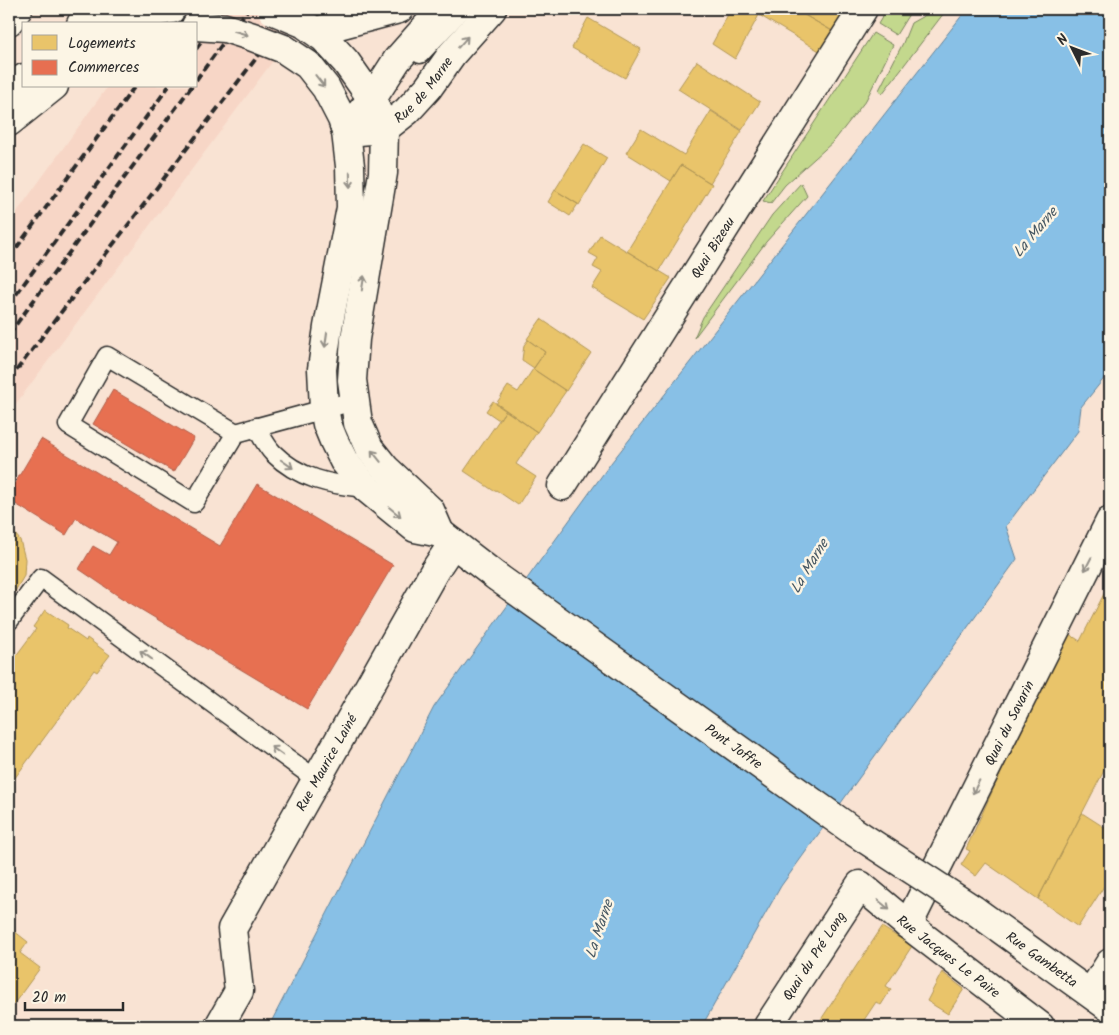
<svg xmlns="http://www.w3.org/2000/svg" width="1119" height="1035" font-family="Kalam,sans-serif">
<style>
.built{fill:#f7d6c6}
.green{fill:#c3d88d;stroke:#77825c}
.water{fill:#88c0e6;stroke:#63849b}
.homes{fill:#e9c46a;stroke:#b09657}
.shops{fill:#e76f51;stroke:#af5b46}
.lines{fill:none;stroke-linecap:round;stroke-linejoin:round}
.service-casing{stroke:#2b2b2b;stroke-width:21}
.minor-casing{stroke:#2b2b2b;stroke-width:31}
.tertiary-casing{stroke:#2b2b2b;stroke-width:31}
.secondary-casing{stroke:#2b2b2b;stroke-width:31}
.service{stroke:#fcf5e5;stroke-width:18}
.minor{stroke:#fcf5e5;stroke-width:28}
.tertiary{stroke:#fcf5e5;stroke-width:28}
.secondary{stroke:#fcf5e5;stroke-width:28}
.rail{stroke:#2b2b2b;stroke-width:4;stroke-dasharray:8 4;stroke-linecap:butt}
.secondary-bridge-casing{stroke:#2b2b2b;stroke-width:31;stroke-linecap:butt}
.secondary-bridge{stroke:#fcf5e5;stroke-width:28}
.oneway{stroke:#949088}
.labels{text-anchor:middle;stroke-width:5;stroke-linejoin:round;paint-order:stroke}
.street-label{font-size:14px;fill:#2b2b2b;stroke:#fcf5e5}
.water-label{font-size:15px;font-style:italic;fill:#475863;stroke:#fcf5e5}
</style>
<rect width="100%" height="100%" fill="#f9e3d3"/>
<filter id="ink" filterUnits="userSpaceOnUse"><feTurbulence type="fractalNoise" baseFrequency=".02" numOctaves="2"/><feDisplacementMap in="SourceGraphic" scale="10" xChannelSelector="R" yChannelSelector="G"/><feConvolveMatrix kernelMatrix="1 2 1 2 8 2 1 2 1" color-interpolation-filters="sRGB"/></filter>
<g filter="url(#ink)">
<path class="built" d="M163,9H312L9,413V223L108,86H196V24H153Z"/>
<path class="green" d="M887,9H920L909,14L896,35L878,24Z
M936,9H947L882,94L879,90L903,43L911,23Z
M873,33L893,45L866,100L834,141L785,185L771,203L763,201Z
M801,183L807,196L766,242L694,338L703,317L772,215Z"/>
<path class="water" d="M967,9H1110V371L1081,407L1078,431L1006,526L1017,559L781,886L702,1026H269L434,707L611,463Z"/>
<path class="homes" d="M731,9H794L834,32L821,52L759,15L735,59L712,44Z
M794,9H849L834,32Z
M588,18L641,49L625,78L572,48Z
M697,61L760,102L742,130L678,89Z
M711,111L742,131L710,183L681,165L671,181L626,153L641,129L684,155Z
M584,144L607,158L579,205L555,190Z
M681,165L712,184L659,271L627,251Z
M555,190L578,204L570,216L548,202Z
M600,235L671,278L643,319L592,288L602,272L593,267L598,258L589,253Z
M541,319L591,353L566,391L533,369L545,352L527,339Z
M528,340L545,352L534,368L522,360L524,345Z
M533,369L566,391L537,432L496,404L508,386L518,392Z
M493,401L506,410L499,420L486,411Z
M506,410L537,432L516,464L536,477L518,505L496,490L494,491L464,471Z
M9,527L20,540L25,559L24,576L14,593L9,599Z
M1110,582V759L1038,899L986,863L976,876L961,865L970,851L966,849L997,781L1069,634L1080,641Z
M45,610L68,625L67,628L86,641L87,638L110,655L97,672L94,670L9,786V665L36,629L33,627Z
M1082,813L1110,831V877L1078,927L1038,899Z
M9,927L28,942L20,953L40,968L13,1005L9,1001Z
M882,927L912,946L886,986L891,989L881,1005L876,1002L860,1026H828L820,1021Z
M942,972L964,989L948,1014L927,1001Z
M957,1019L969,1026H952Z"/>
<path class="shops" d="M113,390L194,438L174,472L93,424Z
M41,439L220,546L257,484L393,565L307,709L120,597L79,569L93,546L109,555L117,542L76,518L66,535L9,500V493Z"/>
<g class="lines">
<g class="service-casing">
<path id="service" d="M420,54L462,9
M256,427C261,435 266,446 273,453C299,479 331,485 366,488
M236,433L107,356L68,425L194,503L236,433L354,401
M9,621L41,578L317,780"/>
</g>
<g class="minor-casing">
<g id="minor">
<path d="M9,21L18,9"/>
<path d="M316,31L399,9"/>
<path d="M357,117L372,99L397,60L442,9"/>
<path id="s1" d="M346,132L384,129L407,111L428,88L452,54L492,9"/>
<path id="s2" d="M562,486L863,9"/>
<path id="s3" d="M908,925L1110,521"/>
<path d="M1091,993L1110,963"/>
<path id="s4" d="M219,1026L239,991L232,929L435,570L453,543"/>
<path id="s5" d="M768,1026L860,885L908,925L1040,1026"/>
</g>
</g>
<g class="tertiary-casing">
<path id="tertiary" d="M81,24L90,9"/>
</g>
<g class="secondary-casing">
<g id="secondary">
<path d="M303,23L324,38L346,62L372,99L384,129L383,173L355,339L352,380L358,423L369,448L385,468L430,510L440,533"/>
<path d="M103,24L132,16L172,9"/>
<path d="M284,49L308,65L326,88L342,119L346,132L350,166L351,208L328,327L322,369L324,408L327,424L334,441L344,461L366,488L415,528L440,533L497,577"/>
<path d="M9,90L24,78"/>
<path d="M9,122L54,86"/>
<path id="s6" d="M974,910L1110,1008"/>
</g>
</g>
<use href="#service" class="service"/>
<use href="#minor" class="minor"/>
<use href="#tertiary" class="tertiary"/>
<use href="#secondary" class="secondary"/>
<path class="rail" d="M180,24L191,9
M196,49L226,9
M196,80L248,9
M9,258L135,86
M9,304L169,86
M9,334L192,86
M9,380L294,9"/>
<g class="secondary-bridge-casing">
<g id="secondary-bridge">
<path d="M272,10L303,23"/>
<path d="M196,26L225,28L253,37L284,49"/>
<path id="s7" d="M497,577L853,831L974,910"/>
</g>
</g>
<use href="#secondary-bridge" class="secondary-bridge"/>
</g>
<defs><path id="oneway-shaft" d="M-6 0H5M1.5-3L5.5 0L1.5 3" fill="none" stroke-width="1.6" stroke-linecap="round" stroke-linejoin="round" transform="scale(1.25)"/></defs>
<g class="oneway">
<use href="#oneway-shaft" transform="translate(241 33) rotate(17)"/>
<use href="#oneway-shaft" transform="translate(463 42) rotate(-49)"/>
<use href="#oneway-shaft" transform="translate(320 81) rotate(52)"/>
<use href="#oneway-shaft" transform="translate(350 180) rotate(89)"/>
<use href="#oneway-shaft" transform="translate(363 283) rotate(-81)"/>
<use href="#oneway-shaft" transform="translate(326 340) rotate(98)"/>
<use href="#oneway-shaft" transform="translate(376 456) rotate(-129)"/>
<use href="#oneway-shaft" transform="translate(287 464) rotate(35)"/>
<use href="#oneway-shaft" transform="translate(395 512) rotate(39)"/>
<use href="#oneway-shaft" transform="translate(1088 564) rotate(117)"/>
<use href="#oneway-shaft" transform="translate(146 655) rotate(-144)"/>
<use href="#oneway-shaft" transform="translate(277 751) rotate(-144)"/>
<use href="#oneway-shaft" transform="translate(976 787) rotate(117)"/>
<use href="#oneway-shaft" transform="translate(884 905) rotate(40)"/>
</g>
</g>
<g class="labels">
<g class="street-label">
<text dy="5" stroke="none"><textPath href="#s1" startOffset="94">Rue de Marne</textPath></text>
<text dy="5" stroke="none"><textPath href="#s2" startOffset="282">Quai Bizeau</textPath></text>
<text dy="5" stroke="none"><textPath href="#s3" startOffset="226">Quai du Savarin</textPath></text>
<text dy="5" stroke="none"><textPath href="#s7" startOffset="291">Pont Joffre</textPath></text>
<text dy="5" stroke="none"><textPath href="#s4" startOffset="294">Rue Maurice Lainé</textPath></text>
<text dy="5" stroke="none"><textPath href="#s5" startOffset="84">Quai du Pré Long</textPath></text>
<text dy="5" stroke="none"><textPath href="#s5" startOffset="282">Rue Jacques Le Paire</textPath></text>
<text dy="5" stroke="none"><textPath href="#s6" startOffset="84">Rue Gambetta</textPath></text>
</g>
<g class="water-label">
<text transform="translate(1035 232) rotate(-50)" y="5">La Marne</text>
<text transform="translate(809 566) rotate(-59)" y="5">La Marne</text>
<text transform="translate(599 929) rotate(-72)" y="5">La Marne</text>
</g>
</g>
<rect width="1119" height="1035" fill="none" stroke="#fcf5e5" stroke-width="30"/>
<rect x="15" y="15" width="1089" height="1005" fill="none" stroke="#2b2b2b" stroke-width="2" filter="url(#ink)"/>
<rect x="22" y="22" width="175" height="65" fill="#fcf5e5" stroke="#a8a49b"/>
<rect x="32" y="35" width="25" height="15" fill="#e9c46a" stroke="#a8a49b"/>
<text x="68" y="48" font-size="15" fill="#2b2b2b">Logements</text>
<rect x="32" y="60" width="25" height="15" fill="#e76f51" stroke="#a8a49b"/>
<text x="68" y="72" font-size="15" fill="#2b2b2b">Commerces</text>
<g transform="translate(1072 48) rotate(312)" stroke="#fcf5e5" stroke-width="4" paint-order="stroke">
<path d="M0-4L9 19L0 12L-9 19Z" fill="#2b2b2b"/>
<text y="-8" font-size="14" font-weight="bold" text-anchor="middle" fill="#2b2b2b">N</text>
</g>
<path d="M25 1002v8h98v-8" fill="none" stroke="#2b2b2b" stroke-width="2.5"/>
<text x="32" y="1002" font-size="15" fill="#2b2b2b" stroke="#fcf5e5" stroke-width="4" paint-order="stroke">20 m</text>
</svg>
